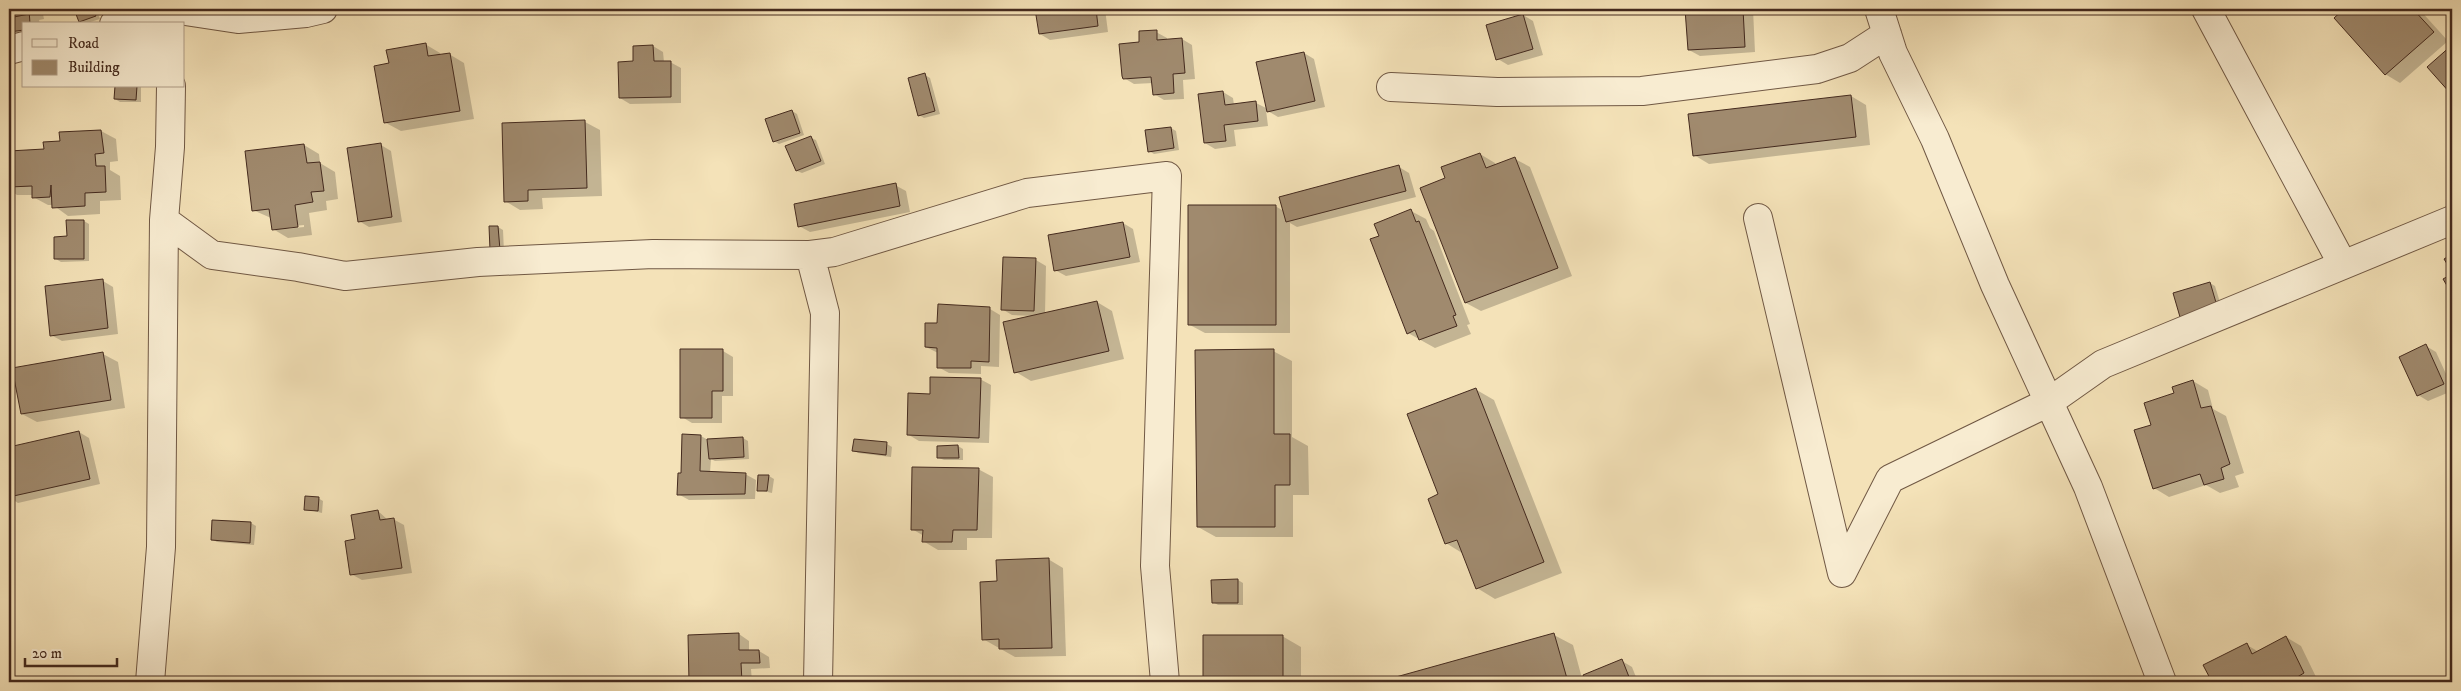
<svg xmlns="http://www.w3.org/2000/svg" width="2461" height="691" font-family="'IM FELL DW Pica',serif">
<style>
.shadow{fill:#0003;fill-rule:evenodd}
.building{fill:#a08a6e;stroke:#442a1e}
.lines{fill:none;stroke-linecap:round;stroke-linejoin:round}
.minor-casing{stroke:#705844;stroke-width:30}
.minor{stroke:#f8ecd1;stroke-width:28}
</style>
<rect width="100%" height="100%" fill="#f4e2b8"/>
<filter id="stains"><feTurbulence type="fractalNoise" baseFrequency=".004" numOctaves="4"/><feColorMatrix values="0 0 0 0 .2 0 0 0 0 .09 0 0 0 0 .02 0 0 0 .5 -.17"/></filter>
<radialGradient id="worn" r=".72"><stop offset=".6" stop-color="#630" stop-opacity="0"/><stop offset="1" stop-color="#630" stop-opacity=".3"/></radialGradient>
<path class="shadow" d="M9,9H42L44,19L39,20L40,24H24V37L16,38L9,33Z
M75,9H96L100,19L84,24L80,21Z
M1037,9H1105L1108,32L1050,40L1040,34Z
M1161,9H1206L1172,15Z
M1687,9H1753L1755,52L1700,56L1689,50Z
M2346,9H2419L2448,41L2400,83L2385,74L2335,18Z
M1523,15L1533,21L1543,55L1508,65L1498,59Z
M1156,32L1167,38V40L1182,39L1192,45L1195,79L1183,80L1184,99L1164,100L1154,94L1153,83L1134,84L1124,78L1141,43Z
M425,44L440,53L441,56L449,54L464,63L474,119L401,131L386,123Z
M653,46L663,52L664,62H670L681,68V103L630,104L620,98L635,63Z
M1304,53L1314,59L1325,107L1278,117L1266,110L1268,126L1234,130L1236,146L1215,149L1205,143L1223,92L1233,98L1234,105L1256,103L1268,109Z
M925,75L930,78L940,114L924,118L919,115Z
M116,86H141V102H120L115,99Z
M1851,96L1866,105L1870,145L1709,164L1694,155Z
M792,111L797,114L804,135L779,144L774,141Z
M585,122L600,130L602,196L542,198L543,209L520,210L505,201Z
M1171,128L1176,131L1179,150L1154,154L1149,151Z
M101,131L116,139L118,161L110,162V170L120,176L121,200L100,201V214L68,216L53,205H48L33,197V195H17L9,190V152L45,151L61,142Z
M811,138L816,140L825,164L802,173L797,171Z
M304,145L319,154L320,163L335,172L338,199L326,201L327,210L309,213L312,235L288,238L273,229L271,218L253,210ZM304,225V227L285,229V227Z
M381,145L391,151L402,222L369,227L359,221Z
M1480,154L1495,163L1496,166L1515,159L1530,167L1572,276L1481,311L1466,303L1447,179Z
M1399,167L1409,173L1416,197L1297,227L1290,223V333H1205L1190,325L1275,206L1284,211Z
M895,185L906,191L910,212L810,232L799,226Z
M1411,211L1426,219L1430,228L1434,231L1470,324L1467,325L1471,334L1435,348L1408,333L1380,237Z
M84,221L89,224V261L61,262L56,259L68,238Z
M1123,223L1133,229L1140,262L1066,276L1055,270Z
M498,227L503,230L504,252H497Z
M1004,259L1036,260L1046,266L1045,314L1097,302L1112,311L1124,359L1031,381L1016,372L1033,316L1012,315L1002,309Z
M103,281L113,287L118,334L62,341L51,335Z
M2210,283L2215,286L2222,309L2186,319L2181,316Z
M990,309L1000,315L999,367L981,366V374L949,373L938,367V353L926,347L939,325Z
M2426,346L2436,352L2452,387V391L2428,401L2418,395Z
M723,351L733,357V396H722V423H692L682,417Z
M1273,351L1292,361V437L1308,446L1309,495H1293V537H1216L1198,527Z
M103,354L118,362L125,408L37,422L22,414Z
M980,379L991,385L989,443L919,441L909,435L931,395Z
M2193,381L2208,390L2213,409L2226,416L2244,473L2235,476L2239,487L2220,493L2206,485L2169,497L2154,488L2153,425L2176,394Z
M1475,389L1494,400L1562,573L1495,599L1477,588L1462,553L1446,543L1440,495Z
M79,432L89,438L100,484L18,503L9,497V448Z
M701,436L708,440L743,438L748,441L749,459L715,461L711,459L710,473L745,474L756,480L755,499L689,500L678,494L682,474Z
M855,440L887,444L892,447L891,457L858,453L854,450Z
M958,446L963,449V460H944L939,458Z
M978,469L993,477L992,538H967V550H938L923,541L924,536L912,529Z
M769,476L774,479L772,493L759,490Z
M318,498L323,501L322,513L306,509Z
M378,511L388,520L393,519L404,525L412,573L362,580L351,574L357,540Z
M251,523L256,526L254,545L217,542L212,539Z
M1048,559L1063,568L1066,656L1015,657L983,639L998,582Z
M1238,580L1243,583V605H1218L1213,602Z
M739,634L749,641V651H759L769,657L770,668L751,669L752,682H690L689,636Z
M1554,635L1573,645L1583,682H1383Z
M1282,636L1301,647V682H1204V637Z
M2286,637L2301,646L2318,681L2213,682L2205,666L2247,645L2259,652Z
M1622,661L1632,667L1638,682H1587L1585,675Z"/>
<path class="building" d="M9,9H33L34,13L9,18Z
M9,9H29L30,24H24V30L9,32Z
M74,9H93L96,16L79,22Z
M1035,9H1096L1098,26L1039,34Z
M1685,9H1743L1745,47L1688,50Z
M2344,9H2413L2434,32L2385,75L2334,18Z
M1523,14L1533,49L1496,60L1486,25Z
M1157,30V40L1182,38L1185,73L1173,74L1174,93L1153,95L1151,77L1123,79L1122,76L1119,44L1139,42V31Z
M426,43L428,56L450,53L460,111L384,123L374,66L389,63L386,50Z
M653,45L654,61H671V97L619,98L618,62L633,61V46Z
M2452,45V93L2451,94L2427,67Z
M1304,52L1315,101L1267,112L1256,62Z
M925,73L935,111L918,116L908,78Z
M115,86H137L136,100L114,99Z
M1223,91L1225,105L1256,101L1258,121L1224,125L1226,141L1204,143L1198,94Z
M1851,95L1856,137L1693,156L1688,114Z
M792,110L800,133L773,142L765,119Z
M585,120L587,188L528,190V201L504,202L502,123Z
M1171,127L1174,148L1148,152L1145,130Z
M101,130L104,153L95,154L96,166H105L106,192L85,193V206L52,208L51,185L50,197L32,198V186L9,187V151L44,149L43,142L60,141L59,132Z
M811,136L821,161L796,171L785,146Z
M381,143L392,217L358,222L347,148Z
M304,144L307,163L320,162L324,191L311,192L313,202L295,205L298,227L272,230L269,209L252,211L245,151Z
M1480,153L1486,168L1515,157L1558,268L1465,303L1420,188L1445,178L1441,167Z
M1399,165L1406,191L1286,222L1279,197Z
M896,183L900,206L798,227L794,204Z
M1188,205H1276V325H1188Z
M1411,209L1416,222L1419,221L1456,315L1453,316L1457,326L1419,340L1415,330L1407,334L1370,239L1379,236L1374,224Z
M66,220H84V259H54V237L67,236Z
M1123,222L1130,257L1054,271L1048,235Z
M489,226H498L500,250H490Z
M2452,254V272L2444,259Z
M1003,257L1036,258L1034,311L1001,310Z
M2452,274V294L2443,279Z
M103,279L108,328L50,336L45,286Z
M2210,282L2217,306L2180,317L2173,293Z
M1097,301L1109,351L1014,373L1003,322Z
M938,304L990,307L989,362L971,361V368H937V348L925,347V323H937Z
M2426,344L2444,384L2417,396L2399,357Z
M680,349H723V391H712V418H680Z
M1274,349V434H1290V485H1275V527H1197L1195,350Z
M103,352L111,400L21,414L12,368Z
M930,377L981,378L979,438L907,435L908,393L930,394Z
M2193,380L2201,408L2211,406L2230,464L2221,468L2224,479L2204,485L2200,474L2153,489L2134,430L2151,425L2144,403L2174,393L2172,387Z
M1476,388L1544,562L1476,589L1457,540L1445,544L1428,499L1438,494L1407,414Z
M79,431L90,479L9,497V447Z
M682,434L701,435L700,471L746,473L745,494L677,495L678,473H681Z
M743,437L744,457L709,459L707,439Z
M854,439L887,442L886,455L852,451Z
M958,445L959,458H937V446Z
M912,467L979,468L977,530H953L952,542H922L923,530H911Z
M758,475H769L767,491H757Z
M305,496L319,497L318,511L304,510Z
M378,510L380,520L394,518L402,568L350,575L345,541L355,539L351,515Z
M212,520L251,522L250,543L211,540Z
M1049,558L1052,648L999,649V639L982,640L980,582L997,581L996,560Z
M1238,579V603H1212L1211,580Z
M739,633V650H759L760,663H741L742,682H689L688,635Z
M1554,633L1568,682H1378Z
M1203,635H1283V682H1203Z
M2286,636L2304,673L2289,682H2212L2203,665L2247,643L2252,654Z
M1622,659L1631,682H1586L1583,675Z"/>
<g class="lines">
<g class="minor-casing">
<path id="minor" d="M1879,9L1893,53L1935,139L1995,285L2088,487L2162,682
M2206,9L2343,265
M114,24L172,9L238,19L306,13L323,9
M9,50L24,46
M1391,87L1497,92L1642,91L1817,69L1850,58L1887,34
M1758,218L1842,573L1890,479L2049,402L2103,364L2452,220
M164,220L212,255L298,267L345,276L478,262L653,254L810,255L834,252L1027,193L1167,176L1155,566L1165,682
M810,255L825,313L818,682
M150,682L161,547L164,220L170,147L171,86"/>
</g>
<use href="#minor" class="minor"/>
</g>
<rect width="2461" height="691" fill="none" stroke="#f4e2b8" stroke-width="30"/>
<rect x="10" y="10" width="2441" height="671" fill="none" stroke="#442a1e" stroke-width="2.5"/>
<rect x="15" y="15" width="2431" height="661" fill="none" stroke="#442a1e"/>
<rect x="22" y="22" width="162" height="65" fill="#f8ecd1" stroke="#b09e89"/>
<rect x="32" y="39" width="25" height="8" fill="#f8ecd1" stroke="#b09e89"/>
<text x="68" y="48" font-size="15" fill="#442a1e">Road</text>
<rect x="32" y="60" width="25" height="15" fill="#a08a6e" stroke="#b09e89"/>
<text x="68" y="72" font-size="15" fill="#442a1e">Building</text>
<path d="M25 658v8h92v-8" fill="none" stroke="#442a1e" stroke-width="2.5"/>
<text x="32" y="658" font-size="15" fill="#442a1e" stroke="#f8ecd1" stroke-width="4" paint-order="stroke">20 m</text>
<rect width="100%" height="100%" filter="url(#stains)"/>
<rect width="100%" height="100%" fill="url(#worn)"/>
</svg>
